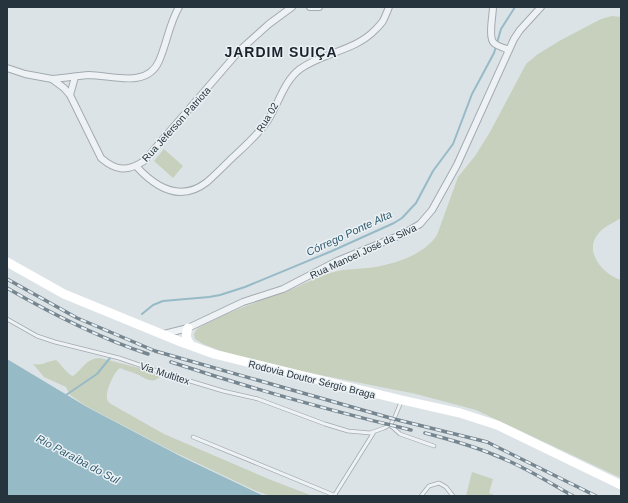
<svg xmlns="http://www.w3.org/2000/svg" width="628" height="503" font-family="Arial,sans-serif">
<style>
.green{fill:#c7d0bd}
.water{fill:#97bac7}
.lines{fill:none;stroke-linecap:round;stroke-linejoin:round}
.stream{stroke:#97bac7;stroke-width:2}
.lane-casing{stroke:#a2abb0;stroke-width:4.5}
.street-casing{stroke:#a2abb0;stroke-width:8}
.lane{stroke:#eff2f5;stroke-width:3}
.street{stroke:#eff2f5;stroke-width:6}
.secondary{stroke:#fff;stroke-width:9}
.rail-casing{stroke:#768690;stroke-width:3.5}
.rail{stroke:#ebf1f4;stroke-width:2;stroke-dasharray:6;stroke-linecap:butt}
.labels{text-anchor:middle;stroke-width:3;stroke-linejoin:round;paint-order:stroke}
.street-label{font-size:10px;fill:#26343d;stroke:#ebf1f4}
.water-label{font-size:11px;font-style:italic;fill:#315c70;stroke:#ebf1f4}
.district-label{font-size:14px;font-weight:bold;letter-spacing:1px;fill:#19242d;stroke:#ebf1f4}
</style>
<rect width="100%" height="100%" fill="#dce3e6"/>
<path class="green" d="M612,16L621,17V218C613,223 603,227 598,234C583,252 604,275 621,280V478L476,410L416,394L290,369L221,351L203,344L195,339L194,334C197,326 209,323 216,319C242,306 266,299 292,289C307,283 322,274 338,271C347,269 358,269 368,268C392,265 423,256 437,235L458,177L475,156L490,132L526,64L538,54L561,40L601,19Z
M164,149L183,166L173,178L154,161Z
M100,358L151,371L160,377C152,384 146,379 139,375C137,374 122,369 120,368C114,372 107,389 107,395C106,399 108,402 111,404L164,434L271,480L313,496H270L254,490L172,451L86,406L70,395L66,387L44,377L33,364C42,366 48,361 56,360C61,364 68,375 73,376C82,370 86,358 100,358Z
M472,472L493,479L489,493L497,496H466Z"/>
<path class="water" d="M7,359L87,407L182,457L264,496H7Z"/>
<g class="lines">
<path class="stream" d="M142,314L153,305L163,301L209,297L220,295L245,287L332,251L394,223L402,218L416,203L433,171L453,144L472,94L494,53L501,29L515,7
M66,395L97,374L110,358"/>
<g class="lane-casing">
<path id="lane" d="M7,319L37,336L55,342L119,358L157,371L223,391L258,399L325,424L348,431L370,433L384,428L390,425L394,419L401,402
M390,425L400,434L434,446
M193,437L336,496
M334,496L374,432
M421,496L429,486L439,483L446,487L453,496"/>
</g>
<g class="street-casing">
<path id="street" d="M310,7H319
M493,7C493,14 488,38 494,43C497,46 504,48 509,50
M7,68L25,74L52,79L64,88L70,95L101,158C116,171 127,172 144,161L240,50L269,24L292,7
M52,79C64,78 77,76 89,75C111,75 147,89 159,61C167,43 169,24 179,7
M70,95L75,77
M136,166C155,187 180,203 207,182C215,175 223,167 231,159C244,147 258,135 268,120C279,103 284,81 300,69C324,52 355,51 375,30C378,27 381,24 383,21C385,17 387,12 389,7
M164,334L188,328L243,302L283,289L337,261L403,234L420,224L432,210L457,165L514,39L520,30L541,7"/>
</g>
<use href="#lane" class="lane"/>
<use href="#street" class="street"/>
<path class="secondary" d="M7,262L64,294L181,342L214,354L402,400L460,413L497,425L621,485
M188,328C185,335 186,341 192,346"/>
<g class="rail-casing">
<path id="rail" d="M7,279L77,318L155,351L394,419L487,442L596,496
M7,288C52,314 99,338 148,354
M171,362C250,388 331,411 411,430
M425,433C448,439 470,445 492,454C521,465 547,481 573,496"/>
</g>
<use href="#rail" class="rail"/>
</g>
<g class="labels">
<g class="street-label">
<text transform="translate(267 117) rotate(-59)" y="4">Rua 02</text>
<text transform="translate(176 124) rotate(-48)" y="4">Rua Jeferson Patriota</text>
<text transform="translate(363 251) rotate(-25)" y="4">Rua Manoel José da Silva</text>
<text transform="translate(165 373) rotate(18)" y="4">Via Multitex</text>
<text transform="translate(312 379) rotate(14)" y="4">Rodovia Doutor Sérgio Braga</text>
</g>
<g class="water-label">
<text transform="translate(349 233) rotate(-25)" y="4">Córrego Ponte Alta</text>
<text transform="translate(78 459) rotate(28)" y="4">Rio Paraíba do Sul</text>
</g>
<g class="district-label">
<text x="281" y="57">JARDIM SUIÇA</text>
</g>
</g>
<rect width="628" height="503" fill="none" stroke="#26343d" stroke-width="16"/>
</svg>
